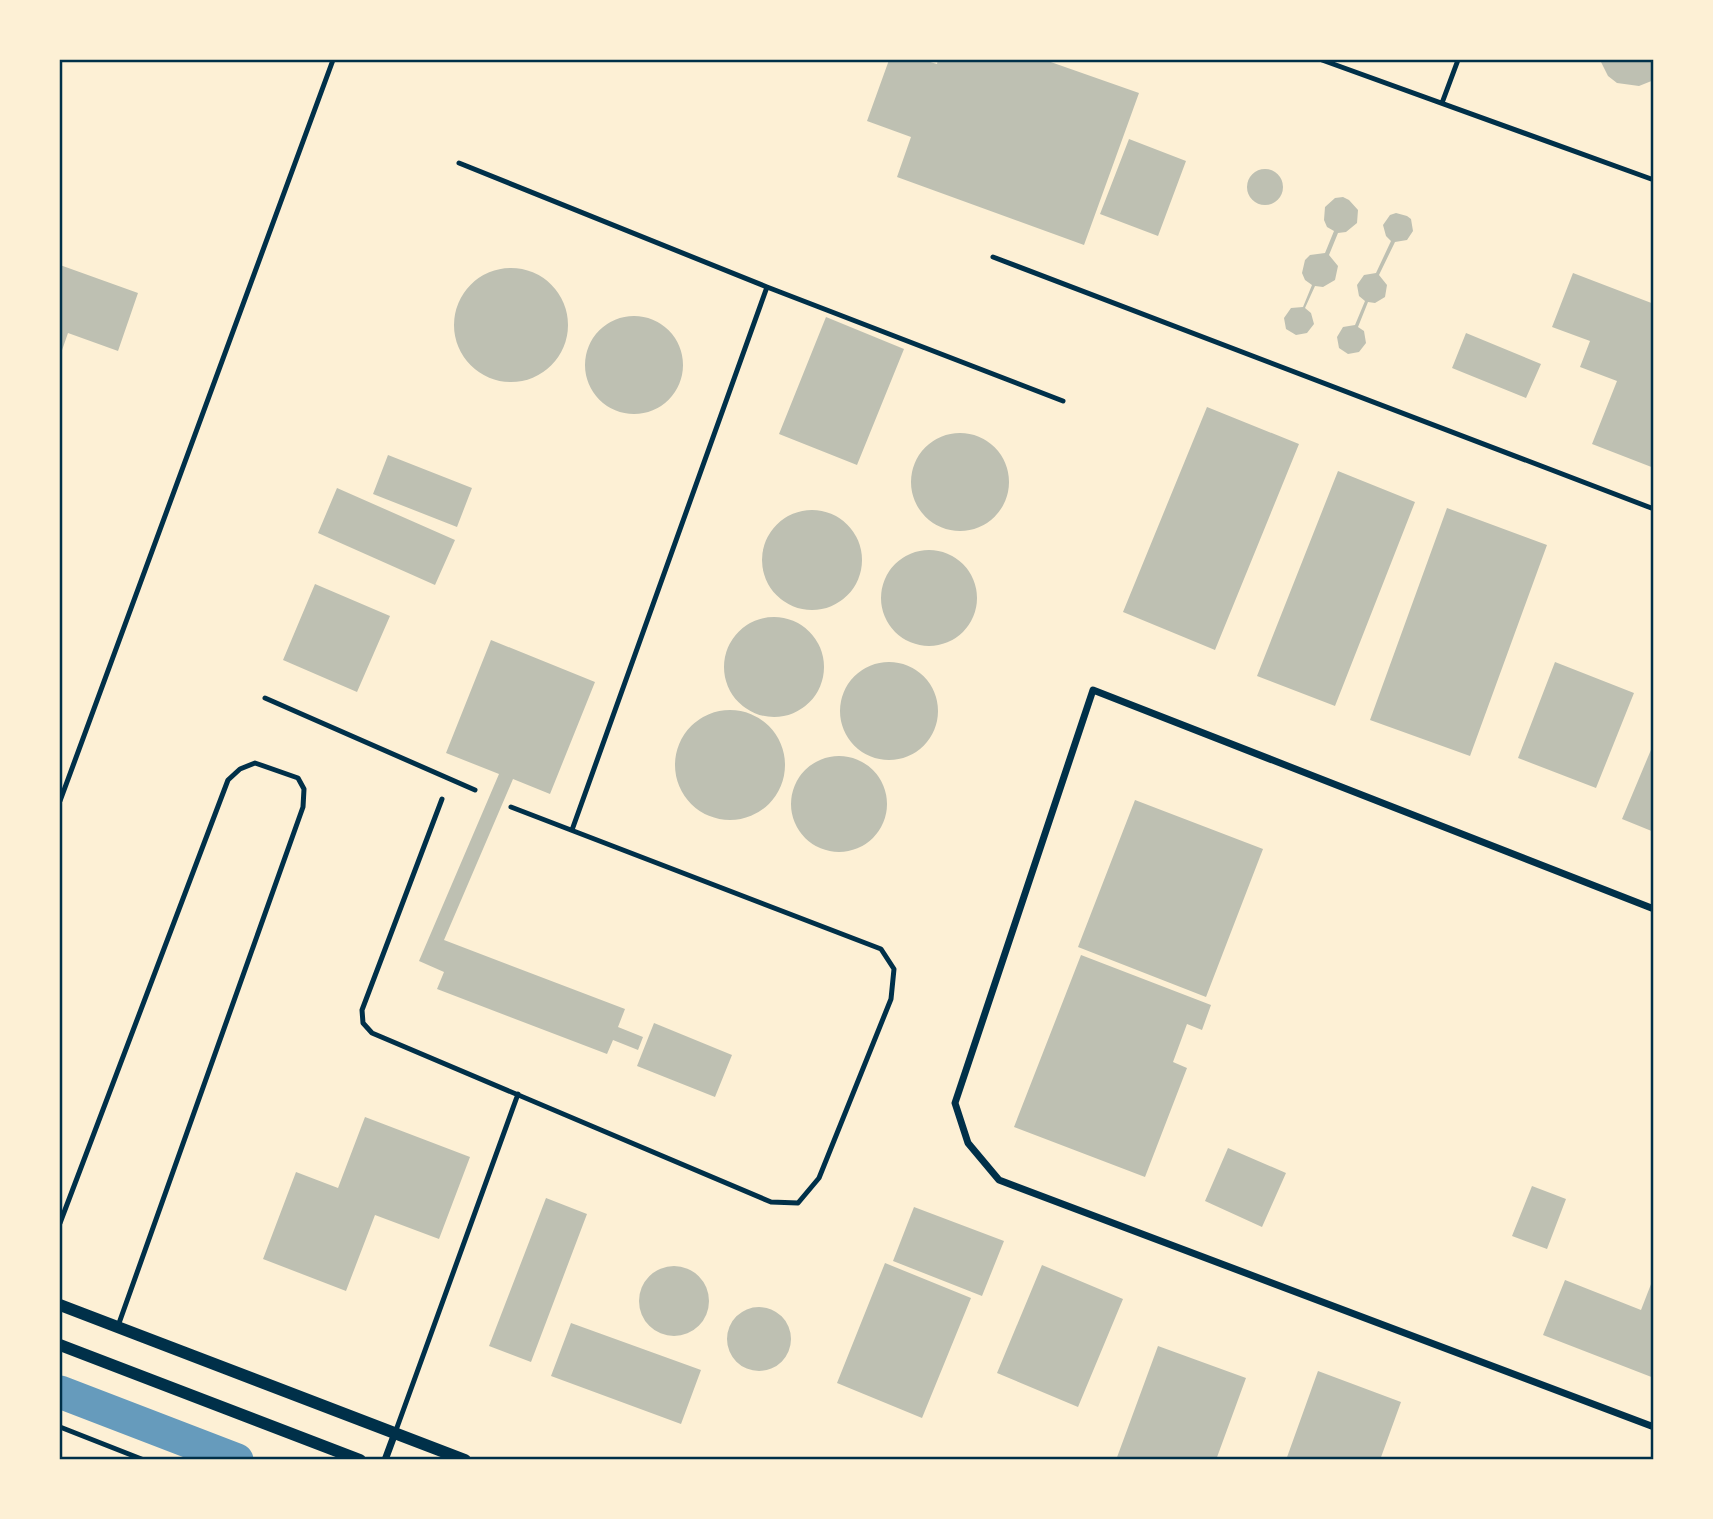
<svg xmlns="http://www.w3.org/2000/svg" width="1713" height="1519" font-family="Barlow,sans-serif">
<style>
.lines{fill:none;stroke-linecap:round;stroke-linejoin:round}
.canal{stroke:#669bbc;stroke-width:33}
.building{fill:#bec0b2}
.service{stroke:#003049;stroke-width:5}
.minor{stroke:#003049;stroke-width:7}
.tertiary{stroke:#003049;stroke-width:12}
.neatline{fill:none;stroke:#003049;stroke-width:2.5}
</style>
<rect width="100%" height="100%" fill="#fdf0d5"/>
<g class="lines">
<path class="canal" d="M60,1392L237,1460"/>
</g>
<path class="building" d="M889,60H923L937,64L938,60H1045L1139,93L1084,245L897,177L911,137L867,121Z
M1600,60H1654V80L1639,86L1617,83L1608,76Z
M1129,139L1186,161L1158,236L1100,214Z
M1247 187a18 18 0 1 1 36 0a18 18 0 1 1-36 0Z
M1343,197L1349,200L1358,210L1357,223L1346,232L1338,233L1329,255L1338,266L1335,280L1323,287L1315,286L1305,308L1311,313L1314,324L1307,333L1296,335L1286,329L1284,318L1291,308L1303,307L1312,285L1305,280L1302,273L1305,260L1310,255L1325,253L1334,231L1327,227L1324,220L1325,207L1335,198Z
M1396,213L1407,216L1411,219L1413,231L1407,240L1395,242L1379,275L1387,285L1385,297L1375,303L1368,302L1358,327L1364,331L1366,343L1359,352L1348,354L1339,348L1337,337L1343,327L1355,325L1365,301L1359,296L1357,285L1364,275L1376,273L1391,241L1386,236L1383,225L1390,215Z
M60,265L138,293L118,351L68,333L60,356Z
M454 325a57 57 0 1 1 114 0a57 57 0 1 1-114 0Z
M1573,273L1654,304V468L1592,444L1617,381L1580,367L1590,341L1552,327Z
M585 365a49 49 0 1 1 98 0a49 49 0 1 1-98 0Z
M826,317L904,349L857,465L779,434Z
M1466,333L1541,364L1526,398L1452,368Z
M1207,407L1299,444L1215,650L1123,612Z
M911 482a49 49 0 1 1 98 0a49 49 0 1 1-98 0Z
M388,455L472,488L457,527L373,494Z
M1338,471L1415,502L1335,706L1257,676Z
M337,488L455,540L435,585L318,533Z
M1447,508L1547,545L1470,756L1370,720Z
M762 560a50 50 0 1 1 100 0a50 50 0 1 1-100 0Z
M881 598a48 48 0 1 1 96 0a48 48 0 1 1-96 0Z
M315,584L390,616L357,692L283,660Z
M724 667a50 50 0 1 1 100 0a50 50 0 1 1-100 0Z
M491,640L595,682L550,794L513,779L444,940L625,1009L618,1027L643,1037L638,1050L613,1040L607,1054L437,989L444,972L419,961L499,774L446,753Z
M840 711a49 49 0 1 1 98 0a49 49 0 1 1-98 0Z
M1555,662L1634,693L1596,788L1518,758Z
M675 765a55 55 0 1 1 110 0a55 55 0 1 1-110 0Z
M1653,745H1654V832L1622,819Z
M791 804a48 48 0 1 1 96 0a48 48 0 1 1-96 0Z
M1135,800L1263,849L1206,997L1078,947Z
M1081,955L1211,1005L1202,1030L1187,1024L1173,1062L1187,1068L1145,1177L1014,1127Z
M654,1023L732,1055L715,1097L637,1066Z
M365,1117L470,1157L439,1239L375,1215L346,1291L263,1259L296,1172L338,1188Z
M1228,1148L1286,1173L1262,1227L1205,1201Z
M1532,1186L1566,1199L1547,1249L1512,1236Z
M546,1198L587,1214L531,1362L489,1346Z
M914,1207L1004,1241L982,1296L893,1261Z
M885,1263L971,1298L922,1418L837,1383Z
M1042,1265L1123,1299L1078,1407L997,1373Z
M639 1301a35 35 0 1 1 70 0a35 35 0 1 1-70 0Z
M1653,1279L1654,1378L1543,1335L1565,1280L1641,1310Z
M727 1339a32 32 0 1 1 64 0a32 32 0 1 1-64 0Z
M571,1323L701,1370L681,1424L551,1376Z
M1158,1346L1246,1378L1216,1460H1116Z
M1318,1371L1401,1402L1380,1460H1286Z"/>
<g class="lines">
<path class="service" d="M1322,60L1654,180
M1442,103L1458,60
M459,163L767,287L1063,401
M993,257L1654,509
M265,698L475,790
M442,799L362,1010L363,1023L372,1033L771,1202L798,1203L819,1178L891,999L894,969L881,949L511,807
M60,801L333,60
M572,830L767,287
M60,1223L228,780L240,769L255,763L298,778L304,789L303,807L118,1326
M60,1427L144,1460
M395,1433L518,1094"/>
<path class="minor" d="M1654,909L1093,690L955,1103L968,1143L999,1180L1654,1427
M385,1460L395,1433"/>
<path class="tertiary" d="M60,1305L465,1460
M60,1345L360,1460"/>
</g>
<rect width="1713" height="1519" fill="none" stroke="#fdf0d5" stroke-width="122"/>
<rect x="61" y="61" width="1591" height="1397" class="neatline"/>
</svg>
